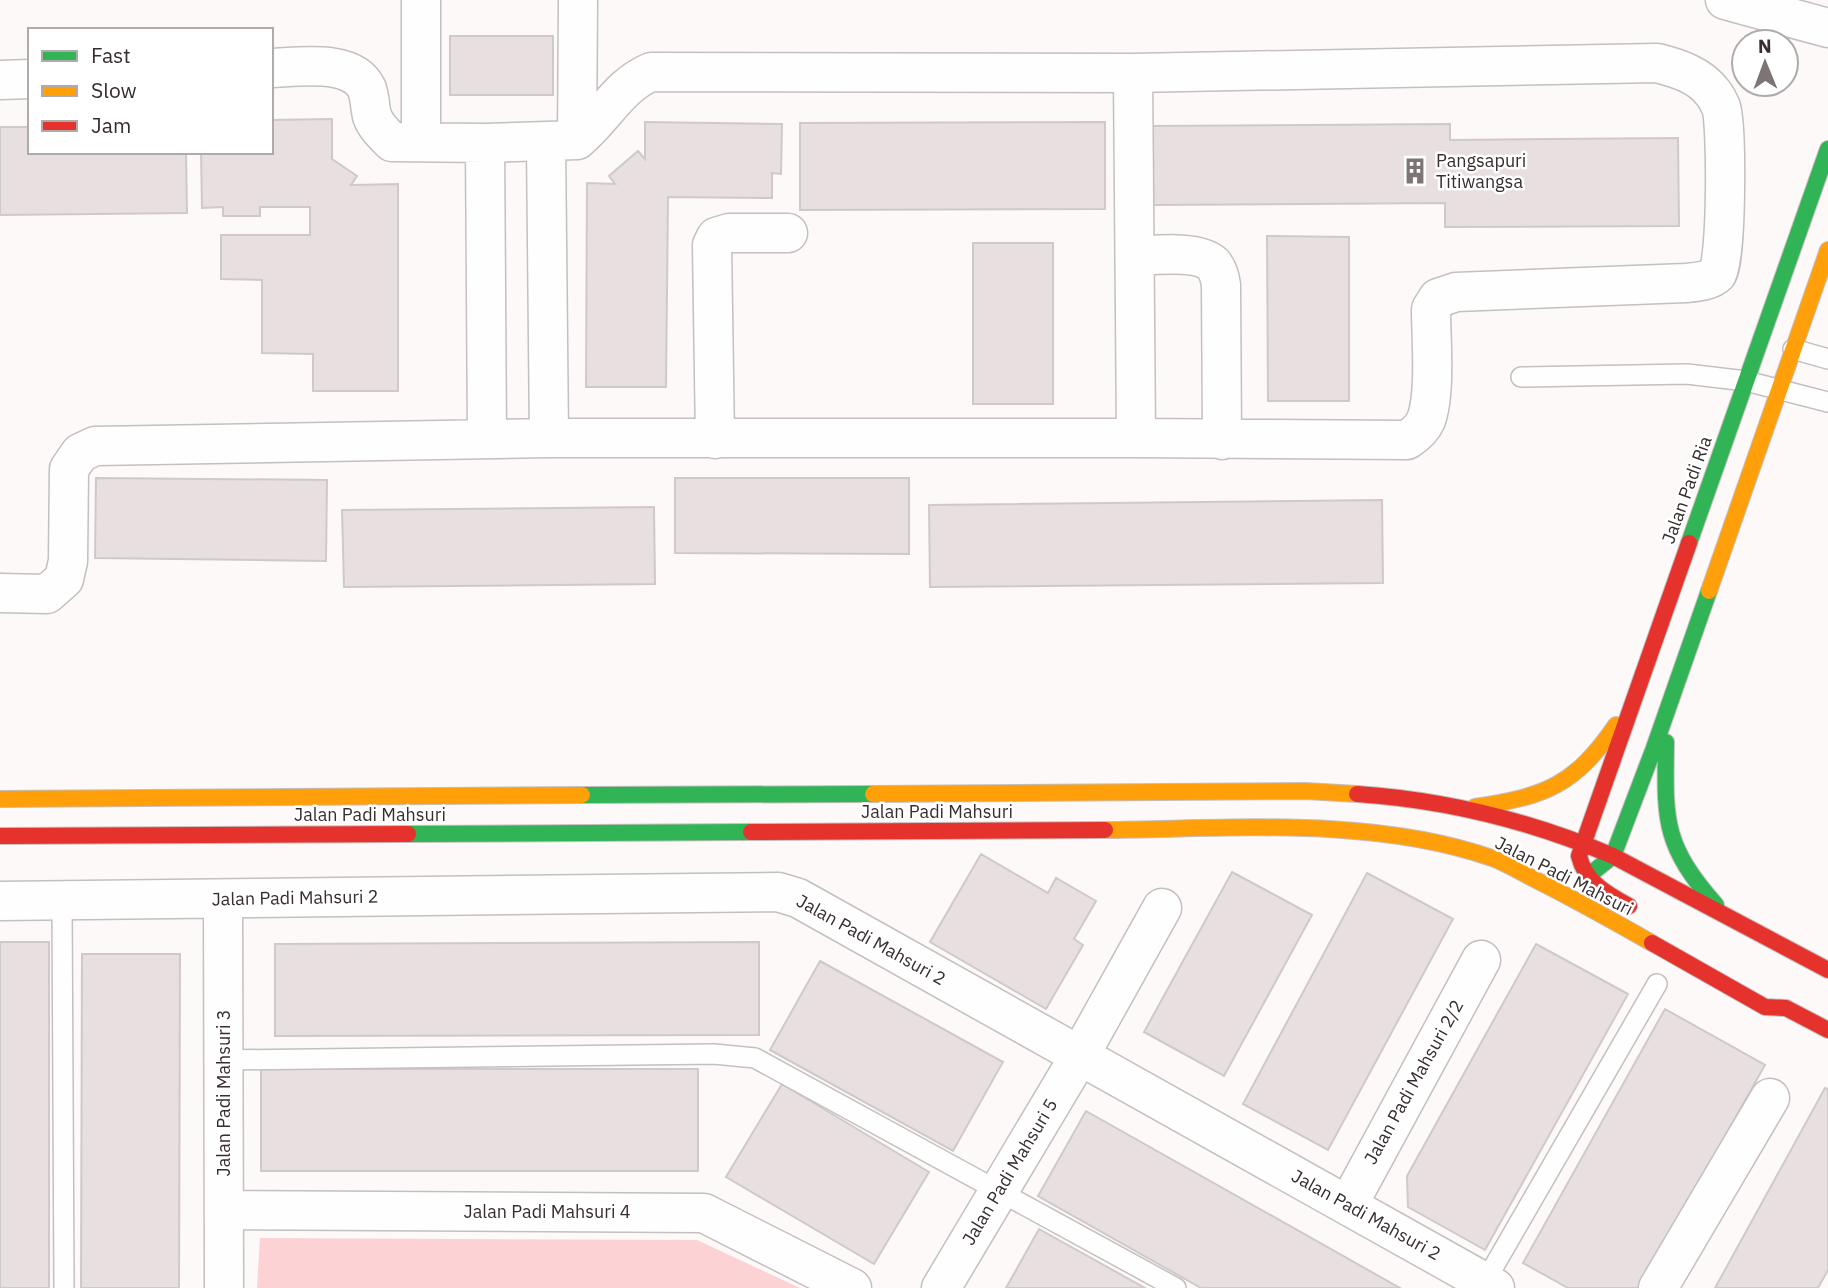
<svg xmlns="http://www.w3.org/2000/svg" width="1828" height="1288" font-family="'IBM Plex Sans',sans-serif">
<style>
.green{fill:#fcd2d5}
.building{fill:#e7dfe0;stroke:#d0c9c9;stroke-width:2}
.lines{fill:none;stroke-linecap:round;stroke-linejoin:round}
.lane-casing{stroke:#c5bfbf;stroke-width:22}
.street-casing{stroke:#c5bfbf;stroke-width:41}
.fast-casing{stroke:#c5bfbf;stroke-width:18}
.slow-casing{stroke:#c5bfbf;stroke-width:18}
.jam-casing{stroke:#c5bfbf;stroke-width:18}
.lane{stroke:#fffefe;stroke-width:19}
.street{stroke:#fffefe;stroke-width:38}
.fast{stroke:#30b455;stroke-width:16}
.slow{stroke:#ff9f0a;stroke-width:16}
.jam{stroke:#e5322d;stroke-width:16}
.labels{text-anchor:middle;stroke-width:5;stroke-linejoin:round;paint-order:stroke}
.poi-label{font-size:18px;fill:#382d2e;stroke:#fff;text-anchor:start}
.street-label{font-size:18px;fill:#382d2e;stroke:#fff}
</style>
<rect width="100%" height="100%" fill="#fdf9f9"/>
<path class="green" d="M260,1238L697,1240L800,1288H257Z"/>
<path class="building" d="M450,36H553V95H450Z
M332,119V159L357,176L351,185L398,184V391H313V354L262,353V280L221,279V235H310V207H260V216H223V207L202,208L201,152H271V120Z
M645,122L782,124L781,174L772,173V198L668,197L666,387H586L587,183L615,184L609,176L638,151L645,159Z
M1105,122V209L800,210V123Z
M1450,124V140L1678,138L1679,226L1445,227V203L1152,205L1151,126Z
M0,127H30V152H186L187,213L0,215Z
M1267,236L1349,237V401H1268Z
M973,243H1053V404H973Z
M96,478L327,480L326,561L95,558Z
M675,478H909V554L675,553Z
M1382,500L1383,583L930,587L929,505Z
M654,507L655,584L344,587L342,510Z
M981,854L1048,893L1056,878L1096,901L1074,939L1083,945L1046,1009L930,942Z
M1232,872L1312,915L1224,1076L1144,1032Z
M1367,873L1453,919L1328,1150L1243,1104Z
M0,942H49V1288H0Z
M759,942V1035L275,1036V944Z
M1536,944L1628,994L1485,1250L1408,1207L1407,1176Z
M82,954H180L179,1288H81Z
M820,961L1003,1062L953,1151L770,1050Z
M1665,1009L1765,1065L1640,1288H1568L1523,1263Z
M261,1069H698V1171H261Z
M782,1084L929,1172L874,1264L726,1177Z
M1825,1088L1828,1089V1270L1818,1288H1715Z
M1086,1111L1400,1288H1201L1038,1196Z
M1039,1229L1145,1288H1006Z"/>
<g class="lines">
<g class="lane-casing">
<path id="lane" d="M1793,349L1828,359
M1521,377L1687,374L1746,381L1828,402
M62,901L64,1288
M224,1060L714,1054L755,1058L1176,1288
M1482,1287L1657,984"/>
</g>
<g class="street-casing">
<path id="street" d="M421,0V142
M1725,0L1828,28
M1133,73L1136,438
M0,80L30,79
M577,140L578,0
M546,142L549,438
M485,143L487,439
M1135,256C1155,255 1198,250 1213,264C1218,270 1220,278 1221,285L1222,440
M715,439L712,245L716,237L729,233H788
M0,593L47,594L64,579L68,561L69,469L80,453L95,446L549,438H1136L1407,440C1415,435 1422,429 1426,420C1436,393 1431,338 1431,309L1438,298L1456,292L1686,283C1696,282 1710,281 1717,274C1727,262 1727,124 1721,107C1719,103 1716,96 1713,93C1700,75 1677,68 1657,63L1133,73L651,72C618,86 604,118 577,140L485,143L392,142C384,134 376,127 372,116C370,108 370,98 367,89C353,58 299,67 271,68
M223,899L224,1288
M0,901L778,892L798,898L1495,1288
M1348,1205L1481,960
M225,1210L704,1213L852,1288
M941,1288L1080,1055L1162,908
M1658,1288L1770,1098"/>
</g>
<g class="fast-casing">
<path id="fast" d="M1689,543L1828,149
M1666,742C1665,819 1662,844 1716,905
M582,795L873,794
M408,834L751,832
M1593,872L1613,856L1654,748L1709,591"/>
</g>
<g class="slow-casing">
<path id="slow" d="M1709,591L1828,250
M873,794L1305,791L1357,794
M0,799L582,795
M1475,807C1546,796 1574,786 1616,725
M1105,830C1231,829 1372,816 1492,858C1508,864 1524,874 1540,882C1578,901 1615,922 1652,943"/>
</g>
<g class="jam-casing">
<path id="jam" d="M1357,794C1447,800 1531,821 1613,856L1828,970
M751,832L1105,830
M0,836L408,834
M1629,906C1607,894 1585,882 1579,856L1689,543
M1652,943L1765,1007L1786,1008L1828,1030"/>
</g>
<use href="#lane" class="lane"/>
<use href="#street" class="street"/>
<use href="#fast" class="fast"/>
<use href="#slow" class="slow"/>
<use href="#jam" class="jam"/>
</g>
<defs>
<g id="building-bare" transform="scale(2.1)"><path d="M-4-6H4V6H1V3H-1V6H-4ZM-2.5-4.3h1.7v1.8h-1.7ZM.8-4.3h1.7v1.8H.8ZM-2.5-1h1.7V.8h-1.7ZM.8-1h1.7V.8H.8Z" fill="#7d7475" stroke="#fff" stroke-width="2.5" paint-order="stroke"/></g>
</defs>
<g fill-rule="evenodd">
<use href="#building-bare" x="1415" y="171"/>
</g>
<g class="labels">
<g class="poi-label">
<text x="1436" y="167">Pangsapuri<tspan x="1436" dy="21">Titiwangsa</tspan></text>
</g>
<g class="street-label">
<text transform="translate(1687 490) rotate(-70)" y="6">Jalan Padi Ria</text>
<text x="937" y="818">Jalan Padi Mahsuri</text>
<text x="370" y="821">Jalan Padi Mahsuri</text>
<text transform="translate(1564 876) rotate(27)" y="6">Jalan Padi Mahsuri</text>
<text transform="translate(295 898) rotate(-1)" y="6">Jalan Padi Mahsuri 2</text>
<text transform="translate(871 940) rotate(29)" y="6">Jalan Padi Mahsuri 2</text>
<text transform="translate(1414 1082) rotate(-61)" y="6">Jalan Padi Mahsuri 2/2</text>
<text transform="translate(224 1093) rotate(-90)" y="6">Jalan Padi Mahsuri 3</text>
<text transform="translate(1010 1172) rotate(-59)" y="6">Jalan Padi Mahsuri 5</text>
<text x="547" y="1218">Jalan Padi Mahsuri 4</text>
<text transform="translate(1366 1215) rotate(29)" y="6">Jalan Padi Mahsuri 2</text>
</g>
</g>
<rect x="28" y="28" width="245" height="126" fill="#ffffff" stroke="#afabab" stroke-width="2"/>
<rect x="42" y="51" width="35" height="10" fill="#30b455" stroke="#afabab" stroke-width="2"/>
<text x="91" y="63" font-size="21" fill="#382d2e">Fast</text>
<rect x="42" y="86" width="35" height="10" fill="#ff9f0a" stroke="#afabab" stroke-width="2"/>
<text x="91" y="98" font-size="21" fill="#382d2e">Slow</text>
<rect x="42" y="121" width="35" height="10" fill="#e5322d" stroke="#afabab" stroke-width="2"/>
<text x="91" y="133" font-size="21" fill="#382d2e">Jam</text>
<g transform="translate(1765 63) rotate(359)"><circle r="33" fill="#ffffff" stroke="#afabab" stroke-width="2"/>
<path d="M0-5L12 26L0 18L-12 26Z" fill="#7d7475"/>
<text y="-10" font-size="19" font-weight="bold" text-anchor="middle" fill="#382d2e">N</text>
</g>
</svg>
